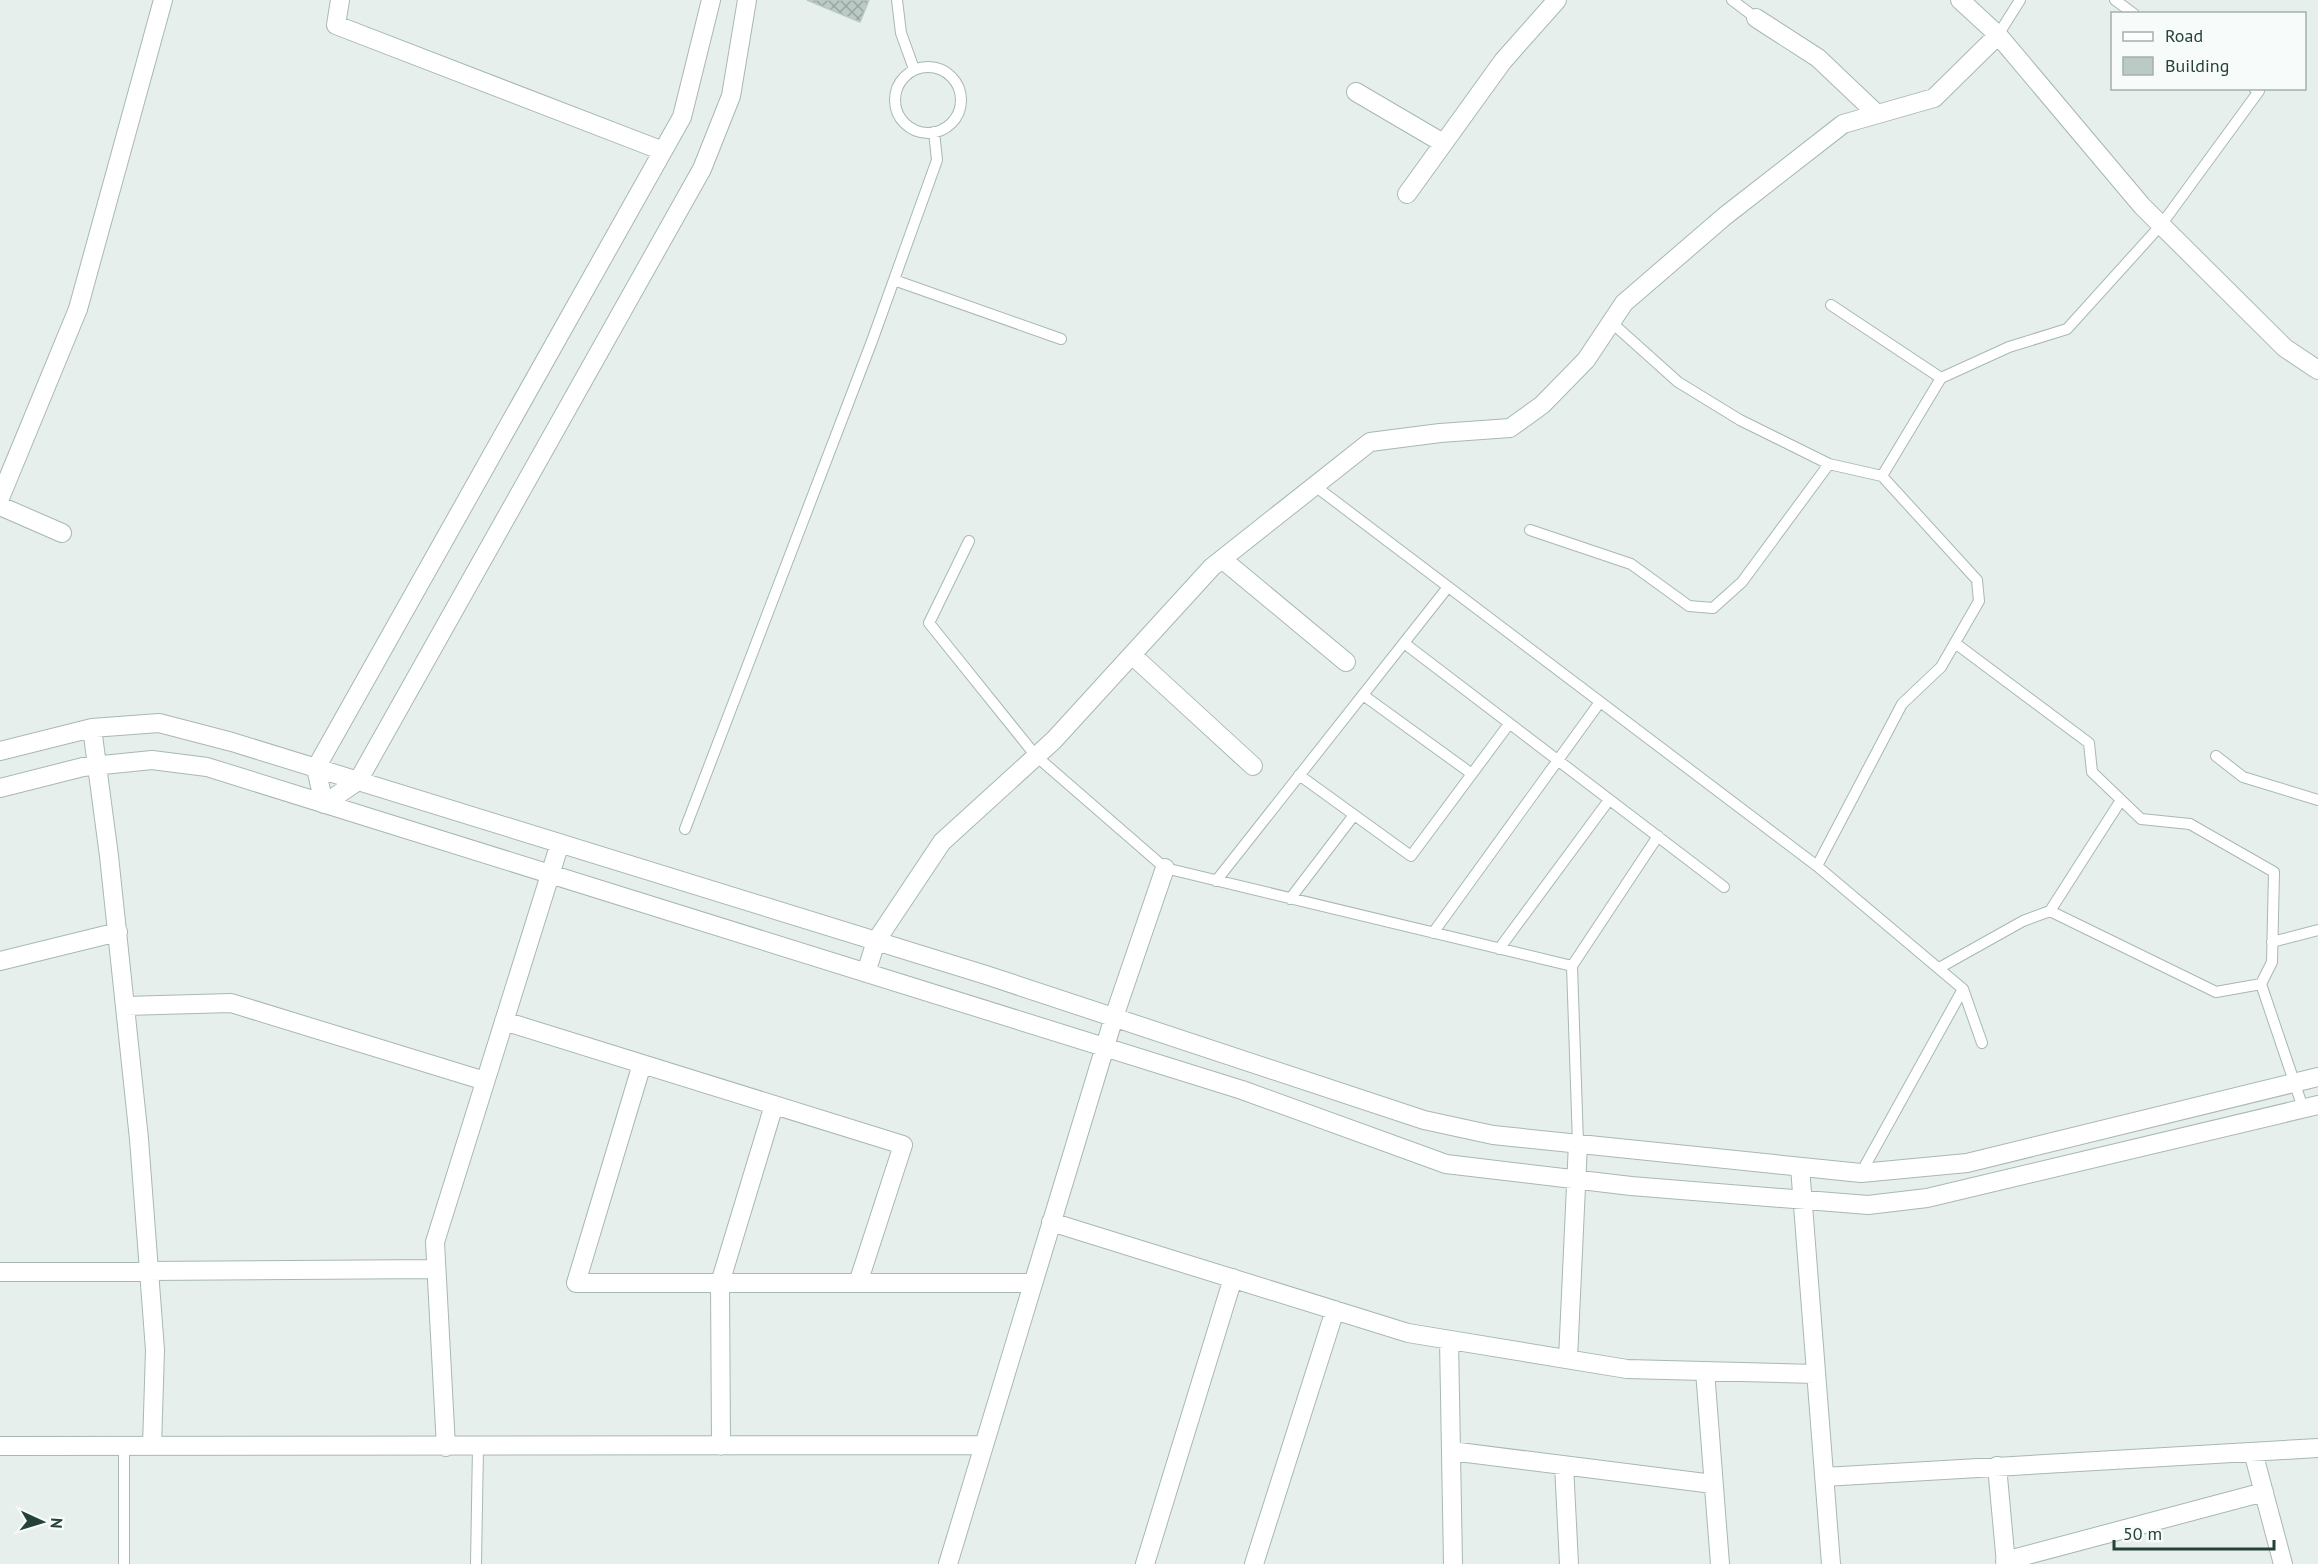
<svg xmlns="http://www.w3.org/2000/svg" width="2318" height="1564" font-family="'PT Sans',sans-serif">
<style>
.building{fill:url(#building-cross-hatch);stroke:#b8c9c2;stroke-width:1.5}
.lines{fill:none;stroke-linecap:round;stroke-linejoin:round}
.service-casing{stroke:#a8b8b2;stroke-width:12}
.minor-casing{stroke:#a8b8b2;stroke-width:20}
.service{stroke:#fff;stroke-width:10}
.minor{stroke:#fff;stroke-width:18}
</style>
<defs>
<pattern id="building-cross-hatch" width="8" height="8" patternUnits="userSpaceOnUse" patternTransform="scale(1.5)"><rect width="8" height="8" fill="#bbcac4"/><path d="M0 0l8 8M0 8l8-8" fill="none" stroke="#98a6a0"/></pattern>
</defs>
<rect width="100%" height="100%" fill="#e6efeb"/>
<path class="building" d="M807,0H869L860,22Z"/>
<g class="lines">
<g class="service-casing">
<path id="service" d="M897,0L901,33L914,69
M1732,0L1756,18
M2115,0L2134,14
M1998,35L2020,0
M895 100a33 33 0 1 1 66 0a33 33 0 1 1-66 0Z
M894,280L1061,339
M1831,305L1941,378L2009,347L2067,329L2161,225L2259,91L2254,88
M1611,322L1678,382L1740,420L1829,464L1882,476
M1315,486L1817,866L1963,989L1982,1043
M1530,530L1631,564L1689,606L1713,608L1742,582L1829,464
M969,541L929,623L1036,756L1165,868L1572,966
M1404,643L1724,887
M1955,643L2089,743L2092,772L2141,819L2190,824L2274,872L2272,962L2261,984L2303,1108
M1363,695L1472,774
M2216,756L2243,777L2318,800
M1299,775L1411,856L1509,724
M685,829L872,341L937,160L934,132
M1817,866L1902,704L1941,667L1979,601L1977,580L1882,476L1941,378
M1216,881L1448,587
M1290,899L1354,815
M2050,911L2216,992L2261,984
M1433,933L1600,702
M2272,942L2318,930
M1499,949L1609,800
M1939,968L2023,921L2050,911L2121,800
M1578,1143L1572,966L1658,836
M1861,1173L1963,989
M124,1564V1446
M476,1564L478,1447"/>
</g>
<g class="minor-casing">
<path id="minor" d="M340,0L336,25L663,151
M711,0L682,117L316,768L324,804L358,781L702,169L731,96L747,0
M1960,0L1998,35L2142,206L2285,348L2318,370
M1756,18L1818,58L1877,114
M1356,92L1443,143
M1407,194L1503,61L1557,0
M0,498L78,309L163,0
M0,506L62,533
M1222,559L1346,662
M1132,655L1253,766
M92,728L109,856L139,1139L155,1350L152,1446
M0,751L92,728L159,723L232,742L986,975L1424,1120L1493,1135L1861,1173L1967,1163L2318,1077
M0,788L83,767L152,760L207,767L1242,1090L1446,1164L1631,1186L1868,1205L1927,1198L2318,1105
M0,961L118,932
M866,973L876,941L942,842L1054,740L1212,567L1370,442L1440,433L1510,428L1542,405L1586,360L1624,303L1725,216L1843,124L1934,98L1998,35
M125,1006L231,1003L485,1081
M504,1021L903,1145L858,1283
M642,1064L576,1283H1033
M1800,1167L1831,1564
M1051,1222L1408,1333L1627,1369L1816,1374
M0,1272L436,1269
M1449,1340L1453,1564
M1568,1359L1578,1143
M1705,1371L1720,1564
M0,1446L984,1445
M721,1446L720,1283L774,1105
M446,1447L435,1242L560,843
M1451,1451L1713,1484
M2253,1452L2283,1564
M1564,1465L1569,1564
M1997,1466L2006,1564
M1824,1477L2318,1448
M2005,1561L2264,1492
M948,1564L1114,1017L1165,868
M1145,1564L1233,1278
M1254,1564L1335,1310"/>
</g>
<use href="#service" class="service"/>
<use href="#minor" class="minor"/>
</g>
<rect x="2111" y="12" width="195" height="78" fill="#f7fbf9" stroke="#a3b1ad" stroke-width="1.5"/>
<rect x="2123" y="32" width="30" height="9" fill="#ffffff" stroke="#a3b1ad" stroke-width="1.5"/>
<text x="2165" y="42" font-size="18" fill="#24423a">Road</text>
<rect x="2123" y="57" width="30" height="18" fill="#bbcac4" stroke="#a3b1ad" stroke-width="1.5"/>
<text x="2165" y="72" font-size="18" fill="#24423a">Building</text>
<g transform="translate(42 1522) rotate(94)" stroke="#f7fbf9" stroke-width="4.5" paint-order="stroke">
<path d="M0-4.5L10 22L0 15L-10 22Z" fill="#24423a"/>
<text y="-9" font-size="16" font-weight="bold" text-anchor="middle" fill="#24423a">N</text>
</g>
<path d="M2114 1540v9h160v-9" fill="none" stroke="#24423a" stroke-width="3"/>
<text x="2123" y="1540" font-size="18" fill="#24423a" stroke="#f7fbf9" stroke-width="4.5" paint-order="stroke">50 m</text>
</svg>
